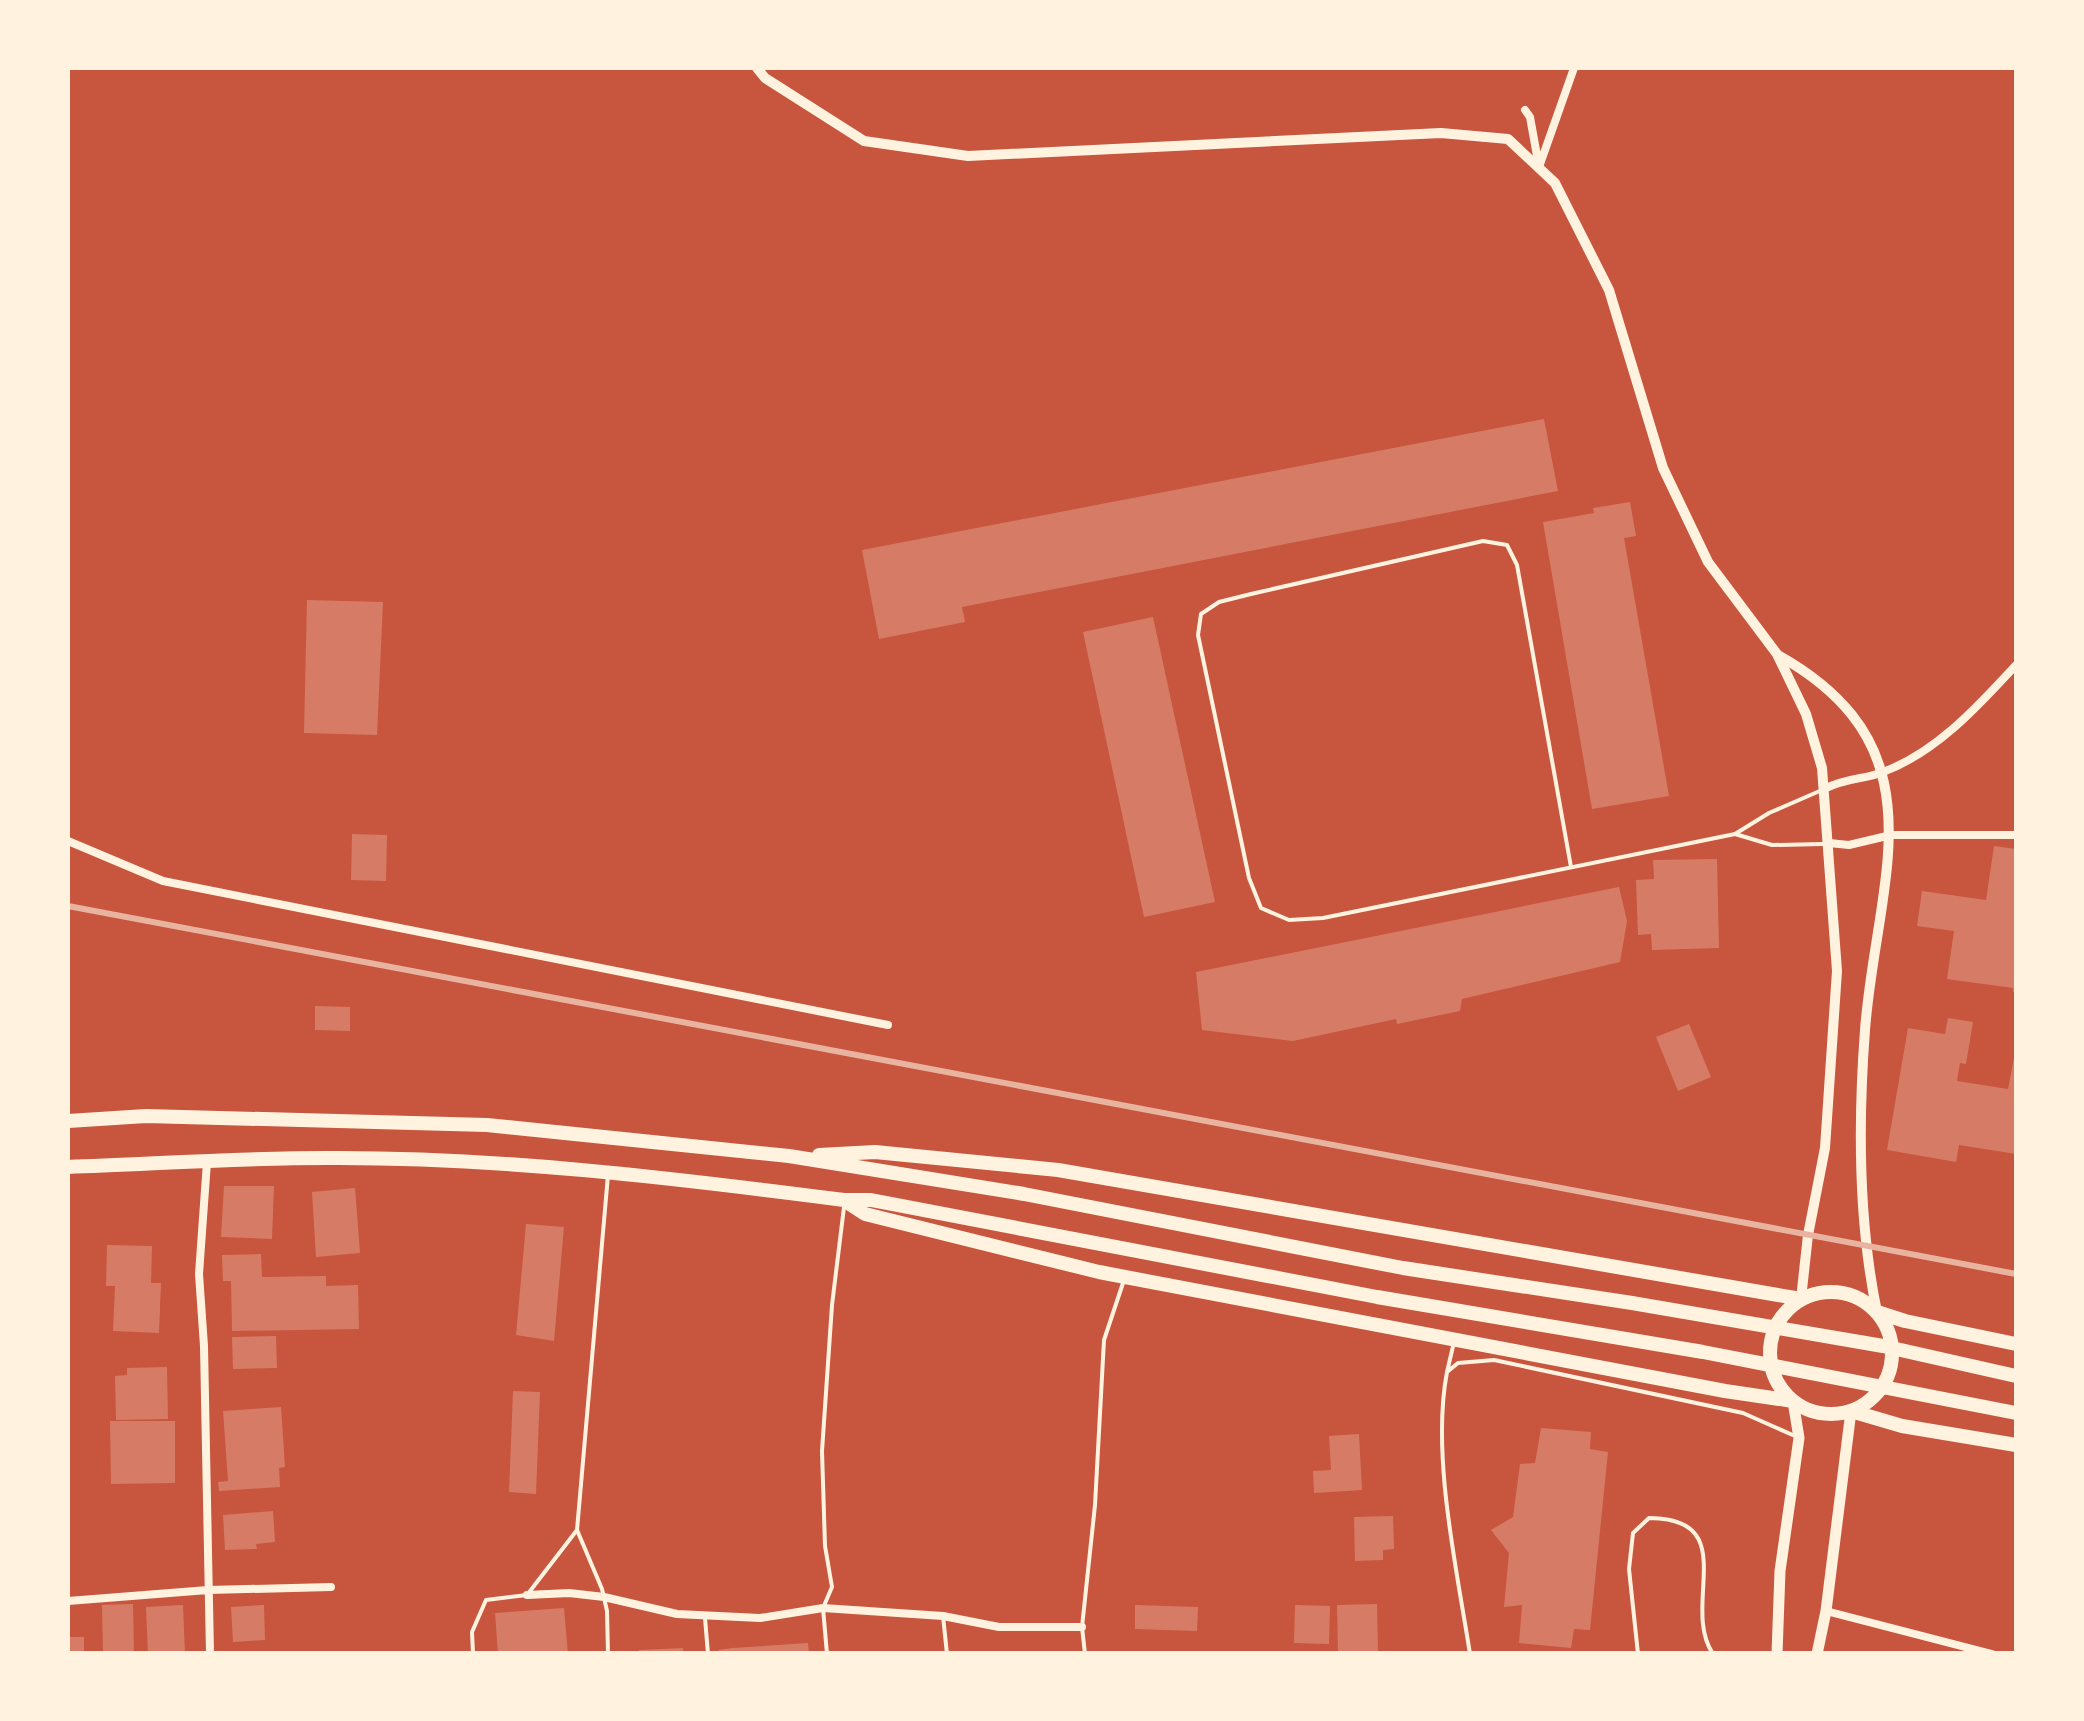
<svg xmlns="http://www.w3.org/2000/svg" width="2084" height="1721" font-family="Roboto,sans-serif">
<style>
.building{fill:#d67c66}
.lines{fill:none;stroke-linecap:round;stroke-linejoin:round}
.service{stroke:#fff3e0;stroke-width:4}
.minor{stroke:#fff3e0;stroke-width:8}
.tertiary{stroke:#fff3e0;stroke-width:10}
.secondary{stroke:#fff3e0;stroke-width:11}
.trunk{stroke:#fff3e0;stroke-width:14}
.rail{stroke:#e9b49f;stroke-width:6}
</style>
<rect width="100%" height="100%" fill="#c8553d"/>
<path class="building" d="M1544,419L1558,491L962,607L965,622L879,639L862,550Z
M1630,502L1636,536L1624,538L1669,796L1592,809L1543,522L1594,513L1593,508Z
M307,600L383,602L377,735L304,733Z
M1153,617L1215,902L1144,917L1083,632Z
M352,834L387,835L386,881L351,880Z
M1994,846L2016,849V993L2013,992V988L1947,979L1954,931L1917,926L1922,891L1986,900Z
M1717,859L1719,948L1652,950L1651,934L1638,935L1636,880L1654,879L1653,860Z
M1619,887L1627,921L1620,962L1462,999L1460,1011L1397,1024L1396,1019L1293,1041L1202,1030L1196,972Z
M315,1006L350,1007V1031L315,1030Z
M1948,1018L1973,1022L1966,1064L1960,1063L1957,1081L2008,1089L2016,1048V1154L1959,1145L1956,1162L1887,1150L1908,1028L1945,1034Z
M1689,1024L1711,1077L1678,1091L1656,1037Z
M224,1186H274L272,1239L221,1237Z
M355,1188L360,1253L316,1257L312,1192Z
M526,1224L564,1227L554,1341L516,1335Z
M107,1245L152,1246L151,1283H161L159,1333L113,1331L115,1286H106Z
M261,1254L262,1277L326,1276V1286L358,1285L359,1329L232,1331L231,1281H223L222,1255Z
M276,1336L277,1368L233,1369L232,1337Z
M167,1367L168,1419L116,1420L115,1376L127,1375V1368Z
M513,1391L540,1392L536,1494L509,1492Z
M281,1407L285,1467L279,1468L280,1487L219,1491L218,1482L228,1481L223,1411Z
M110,1421H175V1483L111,1484Z
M1541,1428L1591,1432L1590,1449L1608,1452L1590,1630L1574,1629L1571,1648L1519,1643L1522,1605L1504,1607L1509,1553L1491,1530L1513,1517L1520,1464L1535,1463Z
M1359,1434L1362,1490L1314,1493L1313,1471L1331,1470L1329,1436Z
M273,1511L275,1542L256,1544L257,1549L225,1550L223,1515Z
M1393,1516L1394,1549L1383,1550V1560L1355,1561L1354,1517Z
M133,1604L134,1654H103L102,1605Z
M1377,1604L1378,1651L1338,1652L1337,1605Z
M183,1605L185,1654H148L146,1607Z
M264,1605L265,1640L233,1642L231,1607Z
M1135,1605L1198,1607L1197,1631L1135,1629Z
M1295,1605L1330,1606L1329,1644L1294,1643Z
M564,1608L568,1654H498L495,1613Z
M68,1637H84V1654H68Z
M808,1643L809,1654H719L718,1650L732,1648Z
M683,1648V1654H639V1650Z"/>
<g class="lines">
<path class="service" d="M1735,834L1772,845L1823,844
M1571,867L1517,565L1507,545L1483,541L1251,594L1219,602L1201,614L1198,635L1249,878L1261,908L1289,920L1323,918L1735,834L1769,813L1822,790
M608,1175L577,1530L602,1589L607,1611L608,1654
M1447,1372L1454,1342
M943,1616L947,1654
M705,1618L708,1654
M473,1654L472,1632L486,1600L527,1595L577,1530
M827,1654L823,1608L832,1587L825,1546L822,1451L832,1305L844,1207
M1085,1654L1082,1627L1095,1505L1104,1340L1124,1280
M1470,1654C1457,1570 1431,1455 1447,1372L1458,1363L1494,1360L1743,1413L1795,1436
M1638,1654L1629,1569L1633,1533L1649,1518C1743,1518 1680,1606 1713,1654"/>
<path class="minor" d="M1525,110L1530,117L1539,167L1574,68
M1824,789C1848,777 1863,780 1883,772C1937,752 1978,706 2016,665
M68,841L163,881L888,1025
M1829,843L1849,845L1891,835H2016
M207,1162L199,1274L204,1346L210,1654
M527,1595L569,1593L604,1597L677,1614L760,1618L823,1608L943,1616L999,1627H1082
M68,1601L208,1590L331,1587
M1826,1611L1992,1654"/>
<path class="tertiary" d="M757,68L765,78L864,141L968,156L1441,133L1508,139L1555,183L1609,290L1663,468L1708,562L1777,654L1806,714L1822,768L1837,971L1825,1148L1808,1235L1801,1299
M1778,655C1946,749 1876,881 1865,1030C1858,1123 1858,1221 1877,1312"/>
<path class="secondary" d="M1777,1654L1780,1571L1799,1438L1793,1401
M1817,1654L1826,1611L1851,1411"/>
<path class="trunk" d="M68,1121L146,1116L487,1125L789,1156L1024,1194L1403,1268L1632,1303L1883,1346L2016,1376
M819,1155L875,1152L1058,1170L1801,1299
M68,1167C154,1164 241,1158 327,1158C500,1157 673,1178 844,1200H871L1377,1297L1703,1352L2016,1413
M845,1201L865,1214L1099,1272L1725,1391L1793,1401
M1770 1353a61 61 0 1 1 122 0a61 61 0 1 1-122 0Z
M1877,1312L1905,1321L2016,1344
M1851,1411L1902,1426L2016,1445"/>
<path class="rail" d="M68,906L2016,1274"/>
</g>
<rect width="2084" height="1721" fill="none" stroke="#fff3e0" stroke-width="140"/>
</svg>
